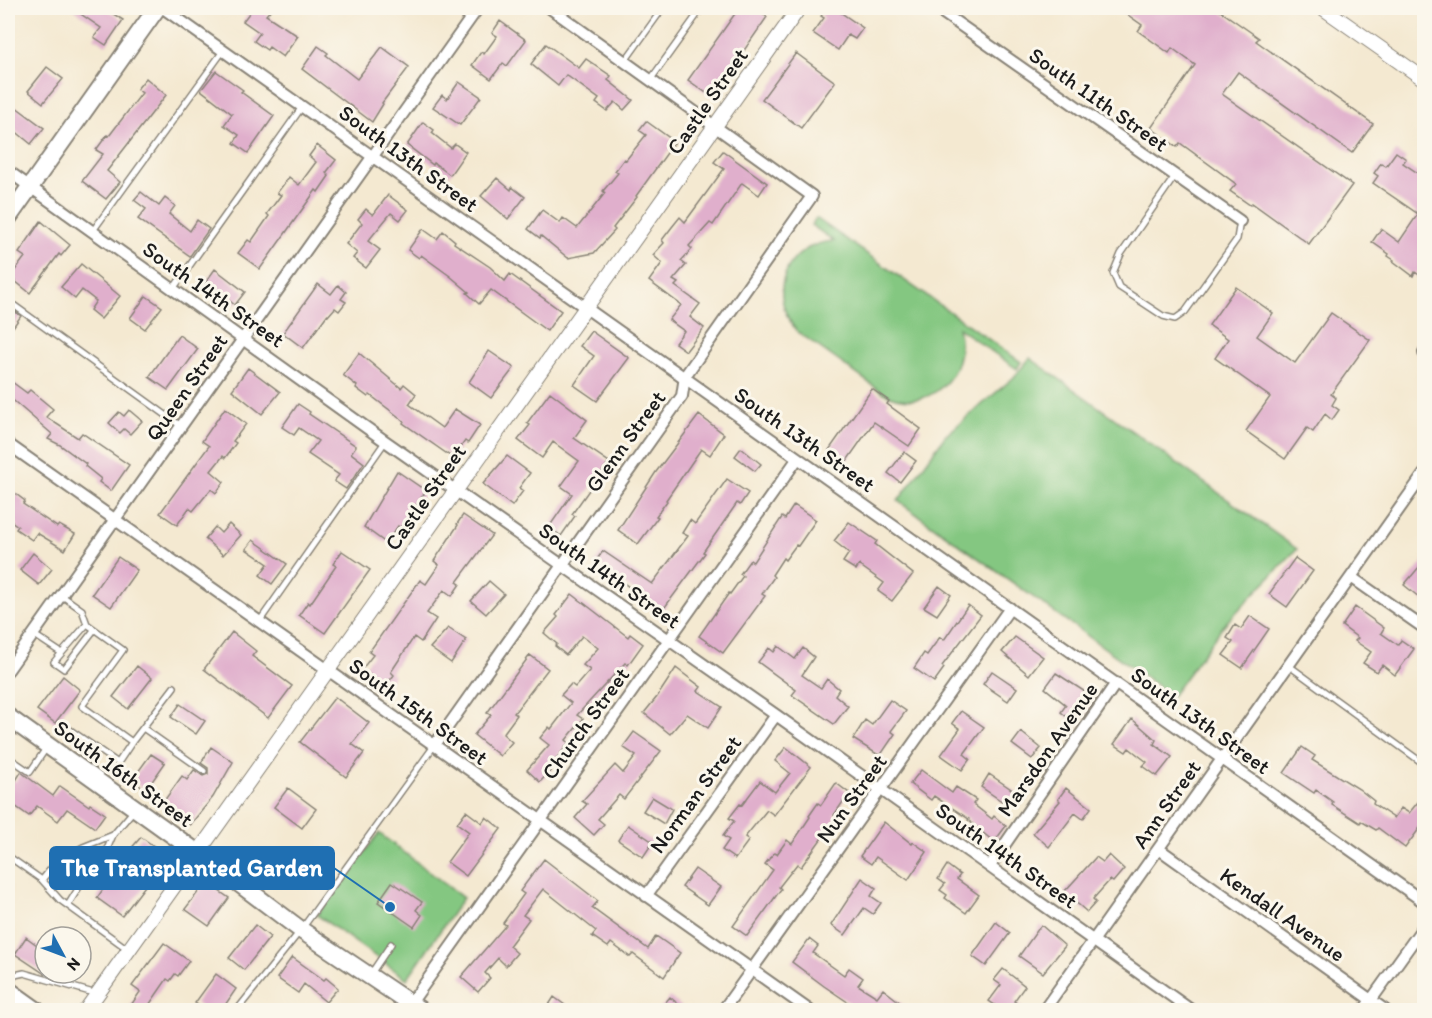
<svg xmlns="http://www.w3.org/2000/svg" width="1432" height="1018" font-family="Itim,sans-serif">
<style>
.green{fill:#84c781;stroke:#50724e;stroke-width:1.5}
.building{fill:#e0afcc}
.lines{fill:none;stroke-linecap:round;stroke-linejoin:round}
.service-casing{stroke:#888276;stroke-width:8}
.minor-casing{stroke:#888276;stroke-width:14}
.tertiary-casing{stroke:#888276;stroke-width:16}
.primary-casing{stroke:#888276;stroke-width:20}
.service{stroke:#fff;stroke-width:5}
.minor{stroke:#fff;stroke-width:10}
.tertiary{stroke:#fff;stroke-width:14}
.primary{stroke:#fff;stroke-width:16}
.labels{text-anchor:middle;stroke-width:6;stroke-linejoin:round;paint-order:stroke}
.street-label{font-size:22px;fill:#1c1c1c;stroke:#fbf7ec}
.leader{fill:none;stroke:#1f6fb2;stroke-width:2}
.callout-dot{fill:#1f6fb2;stroke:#fbf7ec;stroke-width:2}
.callout{fill:#1f6fb2;stroke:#1f6fb2;stroke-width:2}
.callout-label{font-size:24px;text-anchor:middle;font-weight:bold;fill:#fff}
</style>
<rect width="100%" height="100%" fill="#fbf7ec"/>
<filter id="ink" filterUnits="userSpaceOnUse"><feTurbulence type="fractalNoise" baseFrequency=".0167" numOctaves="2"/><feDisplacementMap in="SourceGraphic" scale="12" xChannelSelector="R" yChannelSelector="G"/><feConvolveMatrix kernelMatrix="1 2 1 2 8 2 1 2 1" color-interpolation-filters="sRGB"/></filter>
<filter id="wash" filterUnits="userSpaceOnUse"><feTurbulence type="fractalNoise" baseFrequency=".008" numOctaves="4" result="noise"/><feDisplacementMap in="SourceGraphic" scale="24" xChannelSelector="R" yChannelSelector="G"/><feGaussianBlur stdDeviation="1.35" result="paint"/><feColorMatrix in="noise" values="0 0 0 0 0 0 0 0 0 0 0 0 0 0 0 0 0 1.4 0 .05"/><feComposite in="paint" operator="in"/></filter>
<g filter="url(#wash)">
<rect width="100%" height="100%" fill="#f4e9d1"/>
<path class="green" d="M816,218L1021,362L1017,369L958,328C971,374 927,418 882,392L798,332C765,295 785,244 834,241L811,225Z
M1030,358L1297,549L1224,625L1172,696L898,501L945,436L1013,378Z
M379,833L463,898L407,979L317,915Z"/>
<g id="blocks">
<path class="building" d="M72,8H104L123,20L106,45L94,37L101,28Z
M253,8H272L266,15L298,36L283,57L269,47L267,50L254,41L260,33L243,21Z
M739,8H754L767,17L712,97L688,80Z
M827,8H834L863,28L855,39L848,35L838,50L813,33L824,18L821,16Z
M1118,8H1216L1259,38L1256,41L1373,124L1352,153L1238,72L1222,94L1352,185L1309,244L1252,203L1250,205L1230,191L1236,184L1180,143L1177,147L1151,128L1195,65L1172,48L1169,53L1138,31L1142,25Z
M500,21L526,40L507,66L503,63L491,79L472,65L481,52L484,54L497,36L492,33Z
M546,44L579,68L586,59L611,76L608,80L633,100L624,110L615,102L607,111L596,103L599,99L566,75L558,86L531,64Z
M318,46L328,53L326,55L357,79L382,47L409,67L382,103L383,104L372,122L302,69Z
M796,53L835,82L801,128L762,99Z
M47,67L63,79L43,103L28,91Z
M216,71L243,90L241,92L274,116L248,153L234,143L239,135L224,125L232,114L201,90Z
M146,78L166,95L107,171L120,182L106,199L82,181L103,154L96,150L107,135L109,136L142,93L137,89Z
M459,82L481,97L460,125L433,107L442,95L447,99Z
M8,101L44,128L31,144L8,125Z
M646,121L675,142L636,196L637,197L613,228L615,230L594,253L568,258L541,236L540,238L528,229L542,210L560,223L563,218L577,228L605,193L603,191L618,173L615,171L624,159L626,160L646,135L639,130Z
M423,122L434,130L432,133L451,148L455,144L466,152L450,175L434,163L433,165L407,145Z
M317,145L336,160L326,173L329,176L318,192L316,190L260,269L238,253L248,240L251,242L269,216L267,214L281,195L277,193L289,177L299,185L316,162L309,156Z
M723,151L767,183L759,195L742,183L713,225L710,223L689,246L692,249L681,261L686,265L673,280L678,283L675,286L700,304L690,317L704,328L686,351L675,343L684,331L669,320L681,305L649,281L662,263L653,255L664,243L662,240L672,227L680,217L685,222L724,169L714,162Z
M1396,152L1406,159L1403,163L1425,178V279L1415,272L1413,276L1393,261L1394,260L1388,256L1389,254L1372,242L1381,229L1399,242L1418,214L1373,183L1378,176L1374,173L1381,163L1386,166Z
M497,178L511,190L512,187L525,197L508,219L481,196Z
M141,192L159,206L165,198L175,206L169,214L190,231L197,220L209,229L190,256L138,219L146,209L134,200Z
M388,195L408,210L400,220L391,213L368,241L380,250L366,268L353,258L357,253L346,244L362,223L358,219L366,209L373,215Z
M41,221L70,245L61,256L59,254L30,293L10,277L25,257L19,253Z
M423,229L437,239L443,231L455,241L454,243L490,267L505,281L510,274L561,311L547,331L491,290L479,304L467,293L469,292L450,276L421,255L419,258L408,250Z
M81,264L120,296L101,319L90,310L96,301L82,290L75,299L61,287Z
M215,269L245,292L235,305L205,283Z
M318,284L331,294L338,285L346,292L341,299L346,302L339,311L335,308L328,316L327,315L303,348L283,333Z
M1236,287L1273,313L1257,336L1295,363L1331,313L1370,340L1331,394L1336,398L1332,405L1339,410L1332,420L1325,414L1313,432L1307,428L1285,459L1246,431L1270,397L1215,358L1228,339L1209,325Z
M146,296L162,307L145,329L130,318Z
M8,307L21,316L8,334Z
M591,331L629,358L597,401L574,385L594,356L580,346Z
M179,335L198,349L168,390L149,377Z
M489,351L514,368L491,398L469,382Z
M359,353L401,388L404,384L416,394L409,404L442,428L455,409L480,425L468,443L465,441L453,458L403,423L404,421L370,395L368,397L356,388L357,386L343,375Z
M248,368L280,392L262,414L232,390Z
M8,379L27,393L30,390L53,409L46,417L78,438L82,433L129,465L111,491L99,482L101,479L85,466L86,464L60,445L48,439L52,434L8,396Z
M872,389L889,401L887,404L921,429L909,446L874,422L846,462L829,450Z
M550,392L587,420L574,438L609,462L572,514L575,516L561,536L549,527L572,494L561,486L579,461L553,442L542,458L518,440L530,425L527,423Z
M298,404L310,412L309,414L356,446L351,453L364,463L346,489L334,481L339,475L308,454L318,441L299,428L294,435L282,427Z
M225,408L246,424L233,441L236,443L225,458L223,456L211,471L224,482L216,493L211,489L193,511L189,508L177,525L160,513L209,446L202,441Z
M129,410L142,421L130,434L124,429L120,433L109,423L119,412L124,416Z
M699,415L724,434L710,455L701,449L666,500L667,501L656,516L658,517L638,544L618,530L656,472Z
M741,448L761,464L755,471L735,456Z
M904,452L916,461L900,482L888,473Z
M507,456L530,473L519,488L523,491L512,506L483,484Z
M397,471L426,491L411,513L400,528L398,526L386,543L364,527Z
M727,479L748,493L740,505L737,503L703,552L705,553L662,611L595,562L603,551L652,584L688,536L682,533L690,520L695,524Z
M8,488L25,501L23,504L57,527L59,525L75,534L65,550L37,533L32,540L16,529L18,526L8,519Z
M794,505L816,520L798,546L796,545L785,560L783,558L772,575L774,577L762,594L765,596L723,653L699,636L729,593L730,594L743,576L740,574L750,560L753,562L782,517L785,519Z
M463,515L492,535L457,582L460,584L452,596L444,590L427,613L436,619L421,642L414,637L391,672L394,675L385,687L362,669L373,655L369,652L420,580L426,584L439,565L434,561L458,525L457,524Z
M849,522L877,541L875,544L913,574L892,601L878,591L884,583L859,565L856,570L843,562L849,553L834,541Z
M229,524L241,535L223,555L205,539L215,527L221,533Z
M253,540L287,564L272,584L260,575L268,564L246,549Z
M342,551L370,570L325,633L299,615L308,602L310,604L336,566L333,564Z
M33,553L52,569L39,585L20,570Z
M118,557L137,570L111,607L92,594Z
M1295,558L1313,571L1287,607L1269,594Z
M1425,560V602L1404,585Z
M489,581L504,594L486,614L471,601Z
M939,586L951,595L937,615L924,607Z
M572,594L628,637L630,634L643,644L628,665L625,663L577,715L583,719L566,740L569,743L550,767L552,769L540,782L527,770L549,745L540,738L549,727L551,729L571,703L561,695L571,684L575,687L590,670L583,665L598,648L582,636L566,655L555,646L557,644L544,633L558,617L556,615Z
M968,605L981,615L942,666L944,668L934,682L914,668L924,653L927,655L940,637L944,640Z
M1355,607L1384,628L1381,633L1398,645L1401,640L1414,649L1395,675L1382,665L1377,672L1363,663L1371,652L1355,641L1358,638L1342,626Z
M1250,616L1269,629L1242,668L1223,655L1233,642L1227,638L1235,625L1241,629Z
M448,628L466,640L451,663L430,648Z
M232,632L256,651L252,656L292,686L268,718L204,669Z
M1015,637L1043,657L1029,675L1002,652Z
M778,646L795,659L803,648L814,657L802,675L821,688L827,679L839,689L835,695L848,706L834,724L792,695L796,690L758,662L769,648L774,652Z
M530,655L548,669L514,713L517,715L503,734L512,742L500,756L474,735L491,715L487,713Z
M137,666L152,678L128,709L113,697Z
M676,668L701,687L698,691L722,707L708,728L687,714L670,734L644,713L657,697Z
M992,671L1017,688L1008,701L983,684Z
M1056,673L1096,699L1078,726L1061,712L1066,705L1045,688Z
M63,676L80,690L55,723L37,710Z
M335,697L369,723L352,744L364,753L346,777L300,742Z
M890,700L906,711L891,731L895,734L880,756L853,739L865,720L872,725Z
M180,704L205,721L196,734L171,717Z
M961,711L984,727L964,754L970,759L962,770L941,755L960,729L952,723Z
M1132,719L1156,740L1154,744L1172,757L1157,776L1143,766L1147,762L1129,748L1126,752L1114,744Z
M634,732L661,751L624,799L619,795L598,819L604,824L594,835L575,818L587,804L582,801L615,765L623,773L636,756L623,747Z
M1021,732L1041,748L1032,759L1012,744Z
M211,747L233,762L213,797L190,825L161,805L182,776L187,780L194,770L203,776L208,774V768L201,763Z
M786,747L811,767L774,815L767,810L745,837L749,840L735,859L722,850L729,840L723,836L734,821L729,818L740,804L742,805L760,781L775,792L790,773L775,761Z
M1302,747L1315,756L1312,760L1359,789L1374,801L1373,804L1394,818L1401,808L1409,813L1418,802L1425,806V821L1405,848L1378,828L1376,830L1361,821L1360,823L1332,805L1333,802L1316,790L1314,793L1284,773Z
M151,754L165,763L146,790L132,780Z
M921,770L952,793L956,787L976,800L973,804L992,819L994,816L1006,826L994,842L968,820L969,819L934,796L931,800L910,784Z
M21,772L53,796L60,786L89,806L90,804L105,814L95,828L67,809L58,821L37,806L29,816L8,801V777L15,782Z
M989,774L1017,793L1009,806L981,787Z
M836,783L849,793L834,815L837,817L801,867L797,864L779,887L781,889L747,936L733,926L773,870L765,864L774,853L777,854L787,840L792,844L810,817L809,816L818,803L821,805Z
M288,788L316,809L302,828L274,807Z
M1066,788L1091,808L1083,819L1075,813L1049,847L1033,833L1060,801L1058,799Z
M652,797L672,809L664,824L643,811Z
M466,811L482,823L486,817L501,829L466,876L447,862L469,832L457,823Z
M884,822L912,844L913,842L927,852L908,880L876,857L871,864L860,856Z
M628,825L653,842L643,857L618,840Z
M141,837L168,856L122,916L97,898L129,851Z
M1109,855L1124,869L1113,882L1110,880L1093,899L1096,902L1087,912L1064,892L1096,857L1103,862Z
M544,859L598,901L592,908L648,949L656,936L680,953L664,977L633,954L630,957L611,943L608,947L592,936L596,931L543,889L523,915L529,919L509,946L517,953L506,966L498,958L485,973L490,978L478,992L461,977L506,925L503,923L524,894L520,891Z
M947,865L960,875L957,879L979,895L966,913L945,898L947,895L940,890L945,884L938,879Z
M695,869L721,887L708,905L682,887Z
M862,878L876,888L871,896L881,903L873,914L864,908L845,935L831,925Z
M206,882L229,898L209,926L185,909Z
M392,882L422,902L416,910L422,915L414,927L378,902Z
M996,922L1010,933L986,966L972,956Z
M255,925L270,937L244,970L229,958Z
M1041,925L1065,946L1043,973L1019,956Z
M26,937L45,951V974L15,954Z
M809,939L818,946L813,953L844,975L849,968L863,978L858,985L877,997L883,989L911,1011H861L824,986L792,962Z
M164,943L189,961L178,976L175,974L170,981L167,979L145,1011H127L140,992L132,986Z
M292,957L324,980L326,978L338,988L326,1002L304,984L298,993L277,978Z
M1003,969L1025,986L1014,1001L1027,1011H992L996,1006L989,1001L1001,985L994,980Z
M216,974L236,989L221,1011H207L195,1003Z
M554,997L573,1011H545Z
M670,997L686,1011H658Z"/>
</g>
</g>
<g filter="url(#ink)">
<use href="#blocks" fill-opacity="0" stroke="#888276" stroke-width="1.5"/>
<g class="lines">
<g class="service-casing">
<path id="service" d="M625,61L663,8
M651,79L702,8
M1175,176L1121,254L1113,273L1119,287L1163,316L1175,319L1185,312L1237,239L1240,221
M92,232L223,51
M173,289L302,107
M8,301L181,426
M61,595L82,610L87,624L54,662L64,669L94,630
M259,622L385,442
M87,624L123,650L82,706L132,742L174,687
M33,634L60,652
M1288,665L1424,764
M66,727L118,763L132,742
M143,728L204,771
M8,757L30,772L47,747
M8,856L42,880L53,866L63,858L83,847L113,835L134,810
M63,858L81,884L68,905
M42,880L60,900L129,950
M81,884L108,847L113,835
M370,975L391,944
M8,984L15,975L24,973L97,994
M237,1010L301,930L434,746"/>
</g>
<g class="minor-casing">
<path id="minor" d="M163,8L1424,902
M936,8L1240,221
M8,171L385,441L776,715L1191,1010
M1424,352V353
M8,444L809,1010
M1351,577L1424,628
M8,670L478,8
M434,746L682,396L685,376L812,196L550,8
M1159,849L1385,1010
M990,866L1116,683
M646,896L776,715
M406,1010L798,458
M723,1010L1010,608
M1044,1010L1424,474
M1364,1010L1424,926"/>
</g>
<g class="tertiary-casing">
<path id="tertiary" d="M1323,8L1424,79
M86,1010L799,8"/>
</g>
<g class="primary-casing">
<path id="primary" d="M8,218L157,8
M8,717L216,866L301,930L420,1010
M8,990L36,1010"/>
</g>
<use href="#service" class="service"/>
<use href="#minor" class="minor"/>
<use href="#tertiary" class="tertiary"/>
<use href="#primary" class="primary"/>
</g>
</g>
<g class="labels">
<g class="street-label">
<text transform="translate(1099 99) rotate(35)" y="8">South 11th Street</text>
<text transform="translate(707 101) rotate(-55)" y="8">Castle Street</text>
<text transform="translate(409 158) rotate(36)" y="8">South 13th Street</text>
<text transform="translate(214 294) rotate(35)" y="8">South 14th Street</text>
<text transform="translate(186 387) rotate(-55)" y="8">Queen Street</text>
<text transform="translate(805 439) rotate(35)" y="8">South 13th Street</text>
<text transform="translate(625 441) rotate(-54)" y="8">Glenn Street</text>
<text transform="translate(425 497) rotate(-55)" y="8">Castle Street</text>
<text transform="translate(610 575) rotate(35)" y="8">South 14th Street</text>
<text transform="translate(419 711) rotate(36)" y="8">South 15th Street</text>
<text transform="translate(1201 720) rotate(36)" y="8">South 13th Street</text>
<text transform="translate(585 723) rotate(-54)" y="8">Church Street</text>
<text transform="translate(1047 749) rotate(-55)" y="8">Marsdon Avenue</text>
<text transform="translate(124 773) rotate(36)" y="8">South 16th Street</text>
<text transform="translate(695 794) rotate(-54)" y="8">Norman Street</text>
<text transform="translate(851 798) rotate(-54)" y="8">Nun Street</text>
<text transform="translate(1166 804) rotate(-55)" y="8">Ann Street</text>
<text transform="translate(1007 855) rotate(35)" y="8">South 14th Street</text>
<text transform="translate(1283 914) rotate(35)" y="8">Kendall Avenue</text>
</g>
</g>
<path class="leader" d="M390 907L334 868"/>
<circle class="callout-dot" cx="390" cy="907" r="6"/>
<rect class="callout" x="50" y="847" width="284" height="42" rx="6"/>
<g class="callout-label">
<text x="192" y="876">The Transplanted Garden</text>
</g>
<rect width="1432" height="1018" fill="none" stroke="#fbf7ec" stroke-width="30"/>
<g transform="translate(63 955) rotate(131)"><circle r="28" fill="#fbf7ec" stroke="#a29f99" stroke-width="1.5"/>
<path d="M0-4.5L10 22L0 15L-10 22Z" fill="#1f6fb2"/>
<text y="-9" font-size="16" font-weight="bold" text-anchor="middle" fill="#1c1c1c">N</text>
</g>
</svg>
